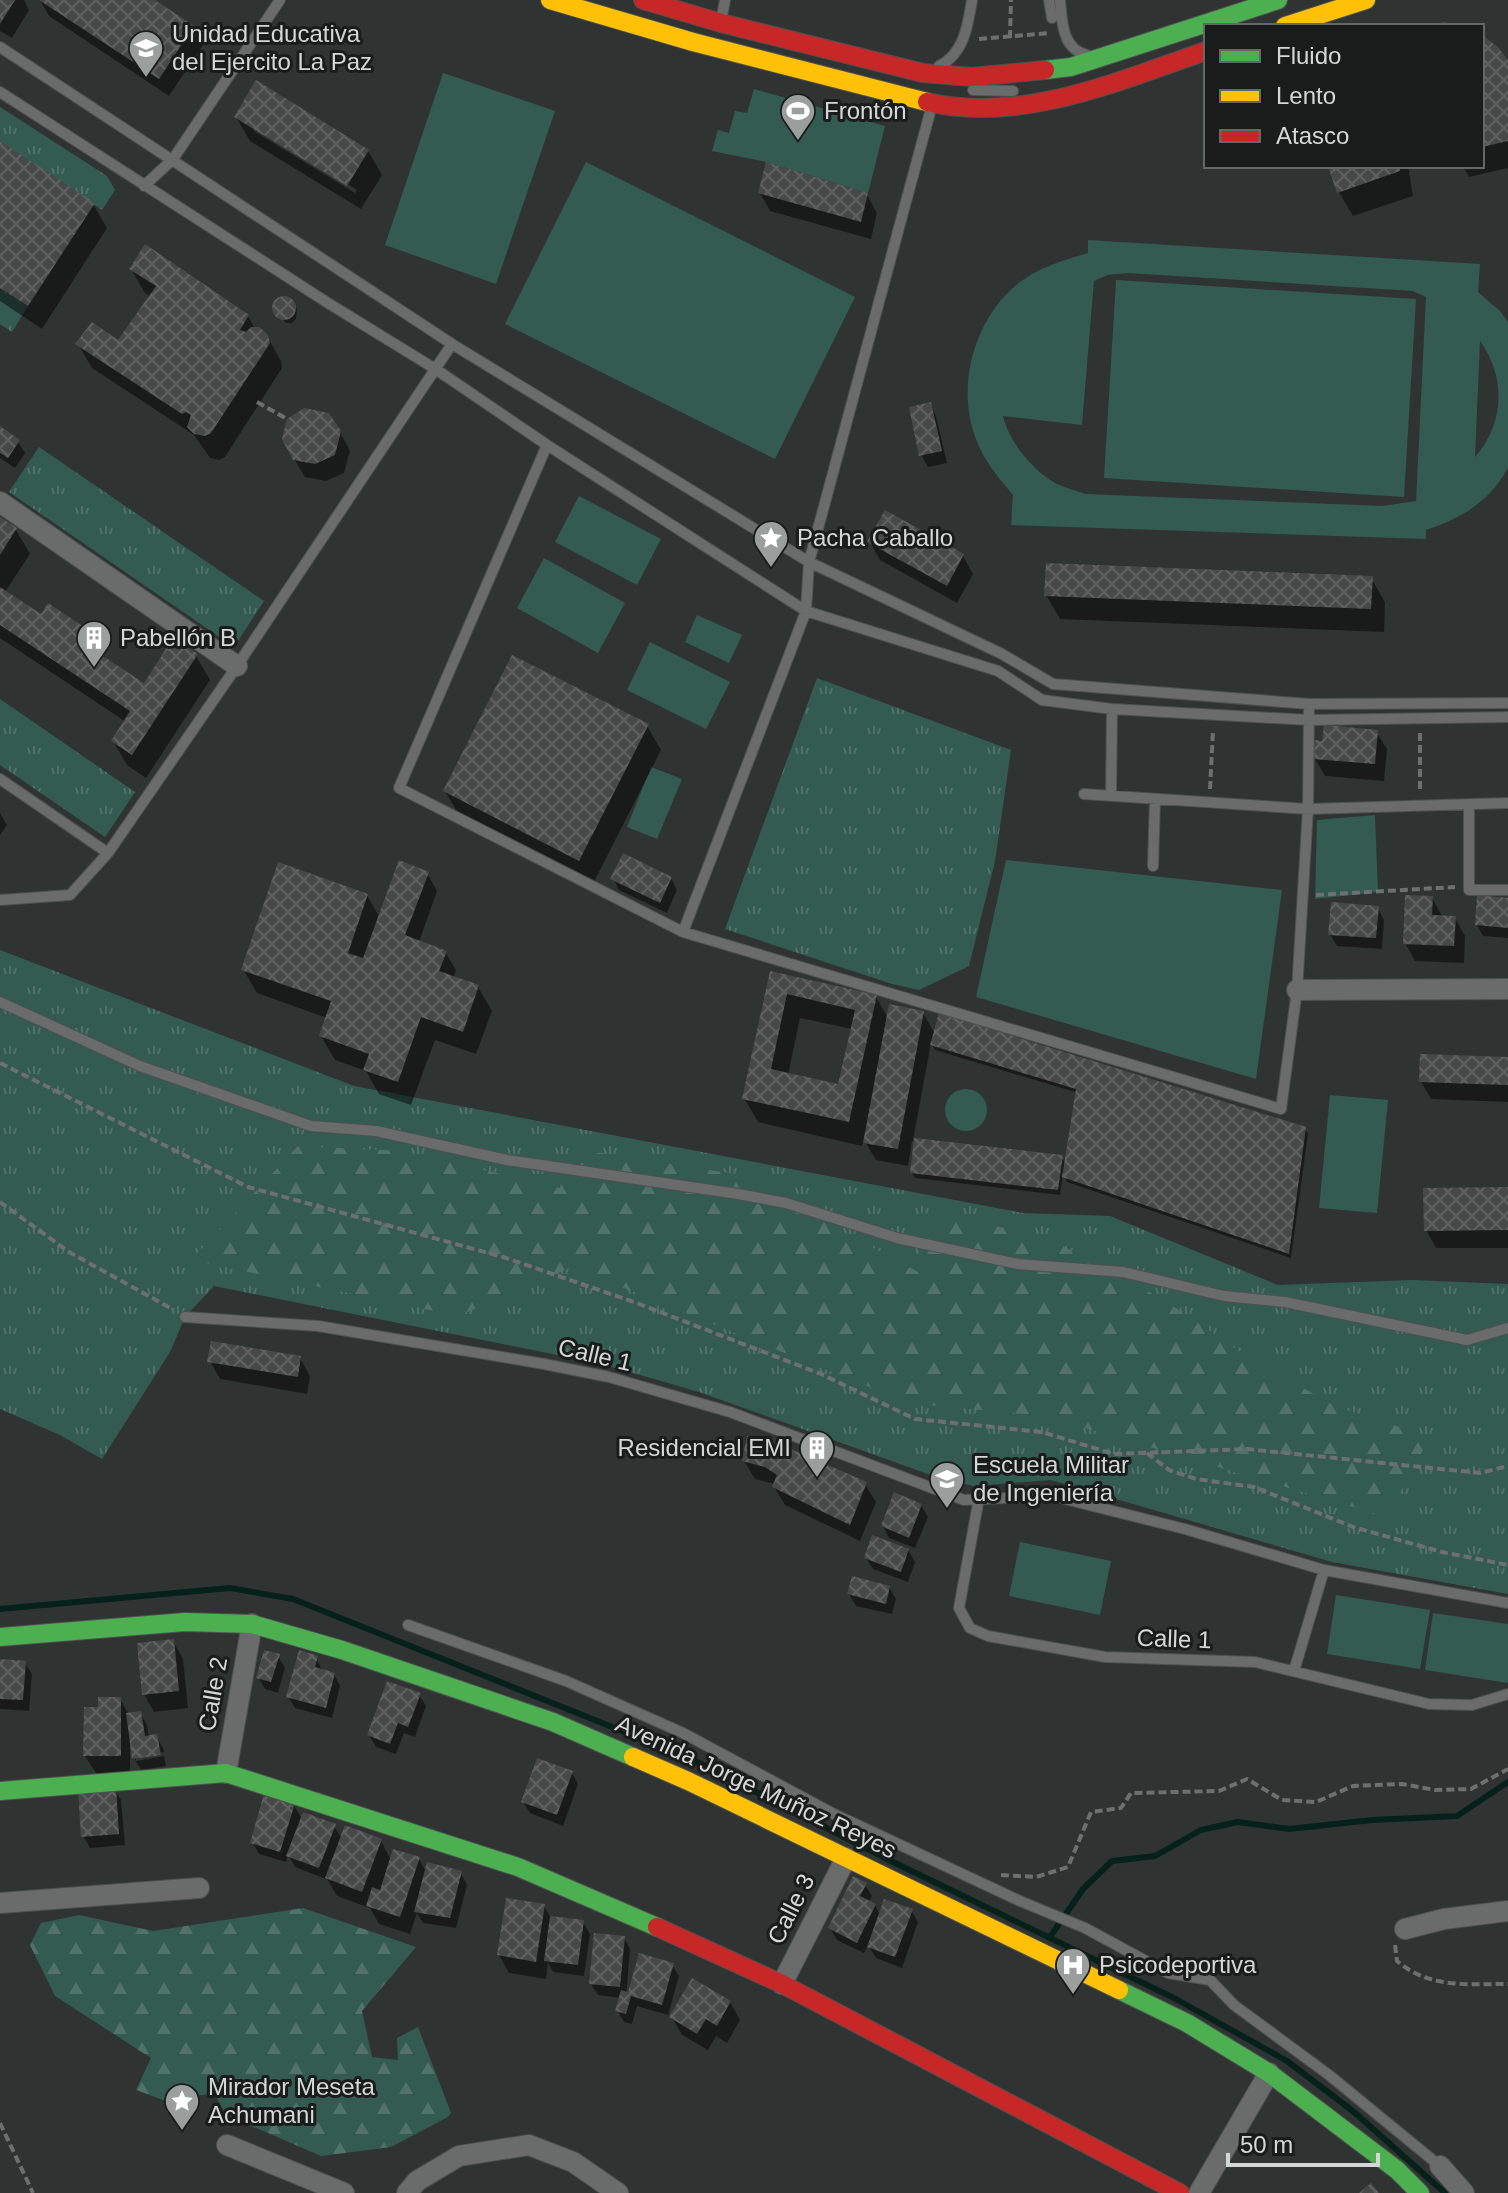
<svg xmlns="http://www.w3.org/2000/svg" width="1508" height="2193" font-family="Arial,sans-serif">
<style>
.grass{fill:url(#grass-tufts)}
.forest{fill:url(#forest-firs)}
.park{fill:#335b50;fill-rule:evenodd}
.shadow{fill:#0007;fill-rule:evenodd}
.lines{fill:none;stroke-linecap:round;stroke-linejoin:round}
.stream{stroke:#06211a;stroke-width:6}
.building{fill:url(#building-cross-hatch);fill-rule:evenodd}
.lane-casing{stroke:#4d5150;stroke-width:12}
.street-casing{stroke:#4d5150;stroke-width:22}
.fast-casing{stroke:#4d5150;stroke-width:20}
.slow-casing{stroke:#4d5150;stroke-width:20}
.jam-casing{stroke:#4d5150;stroke-width:20}
.path{stroke:#6c706e;stroke-width:4;stroke-dasharray:8 4;stroke-linecap:butt}
.lane{stroke:#6a6b6b;stroke-width:10}
.street{stroke:#6a6b6b;stroke-width:20}
.fast{stroke:#4caf50;stroke-width:18}
.slow{stroke:#ffc107;stroke-width:18}
.jam{stroke:#c62828;stroke-width:18}
.labels{text-anchor:middle;stroke-width:6;stroke-linejoin:round;paint-order:stroke}
.poi-label{font-size:24px;fill:#d3d8d7;stroke:#191c1b;text-anchor:start}
.street-label{font-size:24px;fill:#d3d8d7;stroke:#191c1b}
</style>
<defs>
<pattern id="grass-tufts" width="24" height="20" patternUnits="userSpaceOnUse" patternTransform="scale(2)"><rect width="24" height="20" fill="#335b50"/><path d="M3 7l-1-3M5 7V3M7 7l1-3M15 17l-1-3M17 17v-4M19 17l1-3" fill="none" stroke="#507268"/></pattern>
<pattern id="forest-firs" width="22" height="20" patternUnits="userSpaceOnUse" patternTransform="scale(2)"><rect width="22" height="20" fill="#335b50"/><path d="M5 1l3.5 6h-7zM16 11l3.5 6h-7z" fill="#507268"/></pattern>
<pattern id="building-cross-hatch" width="8" height="8" patternUnits="userSpaceOnUse" patternTransform="scale(2)"><rect width="8" height="8" fill="#464948"/><path d="M0 0l8 8M0 8l8-8" fill="none" stroke="#606262"/></pattern>
</defs>
<rect width="100%" height="100%" fill="#2f3432"/>
<path class="grass" d="M0,107L107,176L115,190L102,210L0,141Z
M0,288L28,306L12,332L0,324Z
M39,447L264,601L234,647L9,492Z
M817,678L1011,750L995,861L969,966L919,990L892,984L725,929Z
M0,699L135,792L105,837L0,765Z
M0,950L354,1086L1023,1213L1110,1216L1278,1285L1412,1280L1508,1284V1594L1332,1562L1051,1480L974,1486L939,1478L699,1392L602,1364L214,1286L185,1317L170,1352L102,1459L60,1435L0,1409Z"/>
<path class="forest" d="M298,1146L403,1151L560,1188L569,1148L735,1174L920,1273L919,1212L1042,1235L1164,1300L1242,1353L1335,1406L1430,1437L1387,1517L1045,1416L909,1403L572,1267L458,1316L191,1260Z
M303,1908L416,1947L362,2011L372,2057L398,2060L397,2038L418,2027L451,2113L448,2117L391,2147L321,2156L226,2115L214,2093L166,2101L136,2090L151,2058L55,1996L30,1945L41,1923L79,1915L153,1931Z"/>
<path class="park" d="M443,73L555,111L496,284L385,245Z
M754,89L885,126L868,193L766,162L712,151L718,130L729,133L735,111L747,113Z
M586,162L855,297L775,459L505,324Z
M1088,240L1480,264L1478,292L1500,311L1508,322V468C1489,502 1462,518 1426,530V539L1011,525L1013,495C998,477 984,461 976,439C955,386 975,316 1020,282C1040,267 1064,260 1088,253ZM1128,273L1413,291L1426,297L1416,501L1382,506L1086,494C1077,491 1066,488 1057,484C1033,471 1009,442 1003,416L1082,425L1094,281L1107,275ZM1480,341C1506,377 1505,423 1475,457Z
M1116,280L1416,299L1404,497L1104,478Z
M579,496L661,539L637,585L555,542Z
M544,558L625,603L598,653L517,608Z
M697,615L742,635L729,663L685,642Z
M650,642L730,682L706,729L627,690Z
M651,767L682,779L657,839L627,827Z
M1375,815L1378,892L1315,899L1317,820Z
M1006,860L1282,890L1256,1079L976,997Z
M945 1110a21 21 0 1 1 42 0a21 21 0 1 1-42 0Z
M1330,1095L1388,1100L1377,1213L1319,1208Z
M1020,1542L1111,1561L1100,1615L1009,1596Z
M1336,1595L1430,1610L1420,1669L1327,1654Z
M1433,1613L1508,1624V1683L1425,1670Z"/>
<path class="shadow" d="M0,0H24L29,10L12,38L0,31Z
M40,0H151L192,27L203,45L169,96L49,16Z
M1482,37L1508,63V168L1469,177L1463,166H1482Z
M236,117L368,151L382,175L361,209L250,141ZM254,127L357,190L355,193L254,131Z
M0,143L93,204L107,228L42,329L0,301Z
M1330,166H1408L1413,196L1353,216L1339,192Z
M760,193L867,195L877,213L871,239L770,211Z
M131,269L248,316L255,329L267,336L281,361L282,368L225,457L219,460L210,458L194,435L92,368L78,344L118,343L151,297L145,293Z
M282,298L288,299L297,309L296,319L292,323H286L276,311L277,302Z
M930,404L936,416L947,463L928,467L921,455Z
M0,429L18,442L25,453L15,468L0,458Z
M340,432L350,451L344,473L326,481L305,477L294,459Z
M0,519L16,530L30,554L5,592L41,617L92,635L106,659L144,686L196,656L210,680L146,778L127,765L113,741L126,722L0,638Z
M870,542L963,556L973,574L957,603L880,560Z
M1371,578L1385,602L1384,632L1060,619L1046,595Z
M647,726L661,750L593,884L459,815L445,791Z
M1376,732L1387,749L1384,781L1325,776L1315,759Z
M0,813L7,825L0,835Z
M427,873L437,891L419,942L445,952L456,970L453,978L478,987L492,1011L476,1054L435,1040L411,1105L379,1094L366,1071L335,1060L321,1036L327,1018L257,993L243,969L367,895L380,918Z
M613,878H671L677,890L667,913L619,890Z
M1432,898L1442,916L1455,918L1465,936L1464,963L1415,961L1405,943Z
M1508,900V938L1483,936L1477,925Z
M1378,908L1384,920L1382,949L1337,946L1330,934Z
M772,974L876,997L888,1018L923,1013L935,1034L1305,1128L1308,1134L1291,1258L1067,1182L1063,1174L1060,1195L915,1178L912,1173L916,1142L912,1141L908,1166L876,1160L864,1140L862,1146L758,1122L744,1098ZM800,1018L852,1029L839,1087L788,1075ZM931,1043L935,1050L1078,1093L1066,1165L1061,1157L913,1140Z
M1508,1059V1102L1431,1099L1421,1082Z
M1508,1189V1248H1436L1426,1230Z
M300,1358L310,1376L307,1394L220,1379L210,1361Z
M744,1461L865,1484L876,1502L860,1541L785,1505L774,1487L775,1484L755,1479Z
M921,1505L928,1517L915,1548L889,1538L883,1526Z
M908,1550L915,1562L908,1582L873,1569L866,1558Z
M889,1587L896,1599L892,1614L856,1606L849,1594Z
M173,1641L183,1659L188,1708L154,1712L144,1694Z
M278,1656L285,1668L278,1693L265,1689L258,1677Z
M316,1657L322,1671L334,1674L340,1686L332,1718L295,1708L288,1697Z
M0,1661L25,1663L32,1674L29,1711L0,1709Z
M419,1695L426,1706L415,1737L404,1733L396,1754L376,1747L369,1735Z
M120,1699L129,1715L140,1713L147,1725L149,1738L156,1736L163,1748L164,1752L136,1757V1761L164,1756L166,1766L141,1770L134,1758L133,1747H130V1774L96,1773L85,1756L100,1709Z
M572,1773L578,1784L563,1826L530,1813L523,1802Z
M114,1789L121,1800L125,1845L90,1848L83,1836Z
M293,1804L302,1819L334,1826L342,1839L381,1841L391,1860L419,1859L426,1872L461,1873L467,1885L456,1928L423,1923L417,1913L410,1934L379,1924L370,1908L337,1896L326,1877V1879L295,1867L288,1855L286,1862L259,1854L252,1842Z
M865,1885L872,1896L869,1902L875,1905L880,1915L911,1910L918,1922L902,1968L876,1958L868,1945L864,1953L837,1940L830,1928Z
M544,1906L551,1918L583,1922L590,1934L584,1976L553,1972L548,1963L546,1979L509,1973L499,1955Z
M624,1938L630,1949L626,1998L672,1965L679,1976L668,2015L637,2006L632,2024L624,2022L617,2010L621,1998L598,1995L591,1984Z
M730,2002L740,2020L727,2043L716,2036L708,2050L682,2035L672,2017Z"/>
<g class="lines">
<path class="stream" d="M0,1609L230,1588L293,1599L687,1757L893,1862L1174,1998L1287,2061L1354,2112L1445,2193
M1050,1937L1083,1889L1112,1861L1155,1856L1201,1830L1238,1822L1289,1829L1372,1820L1457,1816L1508,1782"/>
</g>
<path class="building" d="M0,0H15L0,24Z
M39,0H155L194,26L159,79Z
M1444,22L1457,26H1430V25Z
M1482,35L1498,47L1508,60V141L1482,147Z
M256,80L369,150L347,186L234,117Z
M0,141L95,203L28,306L0,288Z
M766,162L868,193L861,222L758,193Z
M1328,166H1400V171L1337,193Z
M145,244L249,315L240,330L246,332L251,327H259L268,335L270,343L211,433L205,436L194,434L187,427L191,415L186,412L182,414L75,344L92,322L118,340L156,286L129,269Z
M272 308a12 12 0 1 1 24 0a12 12 0 1 1-24 0Z
M931,402L942,451L919,456L909,407Z
M304,408L329,413L341,431L335,455L315,464L293,460L282,439L287,419Z
M0,426L20,440L8,458L0,453Z
M885,510L964,554L947,586L867,542Z
M0,517L17,528L0,555Z
M1046,563L1373,576L1371,609L1044,596Z
M0,587L41,614L48,603L93,633L86,645L144,683L173,638L198,654L132,755L111,741L130,711L0,625Z
M512,655L649,724L579,861L443,791Z
M1324,725L1378,730L1375,764L1313,759L1315,740L1322,741Z
M623,853L672,877L660,903L610,879Z
M399,860L429,872L405,935L447,951L439,971L479,985L463,1032L421,1017L398,1082L363,1070L369,1054L319,1036L331,1001L241,970L278,862L368,894L348,953L363,958Z
M1405,895L1433,896L1432,915L1456,916L1454,946L1403,944Z
M1477,895L1508,898V928L1475,925Z
M1331,902L1379,906L1376,938L1328,935Z
M770,971L877,995L849,1122L742,1099ZM787,994L855,1010L838,1084L771,1069Z
M889,1004L924,1011L898,1149L863,1143Z
M939,1013L1306,1127L1289,1254L1062,1177L1076,1089L930,1045Z
M1420,1054L1508,1057V1085L1419,1082Z
M914,1138L1063,1155L1058,1190L910,1173Z
M1508,1187V1230L1424,1231L1423,1188Z
M211,1341L301,1356L298,1377L207,1362Z
M747,1436L772,1441L867,1482L850,1525L772,1487L777,1475L765,1467L742,1461Z
M894,1492L922,1504L909,1538L881,1526Z
M872,1535L909,1549L901,1572L864,1558Z
M852,1576L890,1586L886,1604L847,1594Z
M174,1639L179,1691L142,1695L137,1643Z
M264,1650L280,1654L271,1682L256,1678Z
M299,1650L318,1656L315,1667L335,1673L326,1708L286,1697Z
M0,1659L26,1661L23,1700L0,1699Z
M387,1681L421,1693L408,1727L398,1723L390,1744L367,1735Z
M98,1697H121V1756H83L84,1707H98Z
M141,1711L145,1736L157,1734L161,1755L132,1759L126,1713Z
M537,1758L573,1771L557,1815L521,1802Z
M116,1787L119,1834L81,1837L78,1790Z
M264,1794L295,1803L280,1852L250,1843Z
M303,1812L336,1824L319,1868L286,1856Z
M345,1825L382,1839L362,1892L325,1878Z
M393,1849L420,1857L400,1917L366,1906L372,1887L380,1890Z
M427,1862L462,1871L450,1918L414,1912Z
M853,1876L867,1883L860,1896L876,1904L857,1943L828,1928Z
M506,1898L545,1904L536,1962L497,1955Z
M884,1899L913,1909L895,1957L867,1947Z
M550,1916L584,1920L578,1965L544,1961Z
M594,1933L625,1936L620,1987L589,1984Z
M639,1953L674,1963L662,2005L631,1996L626,2014L615,2011L621,1990L628,1992Z
M692,1978L731,2001L717,2026L706,2019L697,2034L669,2017Z
M1371,2183L1379,2193H1359Z"/>
<g class="lines">
<g class="lane-casing">
<path id="lane" d="M1049,0L1052,18
M1060,0C1062,22 1062,49 1087,55
M721,22L725,0
M0,47L452,344L809,562L1002,654L1053,684L1309,704L1508,703
M939,66C964,54 968,25 972,0
M973,90L1013,91
M0,92L328,303L437,370L547,445L806,611L998,671L1042,700L1112,709L1309,720L1508,717
M144,186L173,159L280,0
M547,445L399,788L683,932L1281,1109L1297,990L1308,809L1309,704
M0,779L108,853
M1084,794L1308,809L1508,803
M1111,796L1112,709
M1469,805V890H1508
M1153,866L1155,799
M0,900L70,895L108,853L237,666L452,344
M683,932L806,611L809,562L932,105
M0,1002L140,1066L311,1126L376,1131L507,1160L738,1194L786,1203L897,1238L1018,1264L1123,1272L1224,1296L1285,1302L1467,1340L1508,1328
M185,1317L318,1326L544,1364L609,1377L730,1412L964,1500L1053,1496L1185,1529L1324,1570L1508,1603
M979,1498L959,1608L970,1628L988,1636L1105,1657L1255,1662L1429,1704L1472,1705L1508,1694
M408,1625L566,1681L683,1733L832,1813L1020,1901L1085,1928L1168,1973L1210,1980L1234,2005L1329,2075L1440,2166
M1294,1671L1324,1570"/>
</g>
<g class="street-casing">
<path id="street" d="M0,502L237,666
M1297,990L1508,989
M226,1773L252,1624
M0,1903L199,1888
M1405,1929L1444,1919L1508,1911
M782,1984L846,1858
M227,2145L344,2193
M1440,2166L1464,2193
M407,2193L417,2181L459,2156L529,2145L573,2162L618,2193
M1199,2193L1269,2073"/>
</g>
<g class="fast-casing">
<path id="fast" d="M1045,70L1071,67L1278,0
M0,1637L185,1622L252,1624L342,1650L553,1722L633,1757
M0,1791L226,1773L518,1867L657,1927
M1119,1990L1187,2023L1269,2073L1397,2170L1420,2193"/>
</g>
<g class="slow-casing">
<path id="slow" d="M550,0L693,42L927,102
M1285,26L1366,0
M633,1757L688,1781L1119,1990"/>
</g>
<g class="jam-casing">
<path id="jam" d="M643,0L721,23L923,73L972,77L1045,70
M927,102C1021,124 1118,81 1206,51
M657,1927L782,1984L1180,2193"/>
</g>
<path class="path" d="M1010,38L1011,0
M979,39L1050,33
M257,402L287,419
M1420,733V792
M1210,789L1213,730
M1316,895L1455,887
M0,1063L248,1187L503,1257L634,1302L821,1374L915,1419L1042,1432L1114,1454L1247,1449L1480,1473L1508,1466
M0,1202L69,1252L174,1310
M1147,1453L1169,1470L1196,1479L1254,1487L1353,1527L1442,1552L1508,1565
M1001,1875L1036,1877L1068,1867L1091,1812L1121,1808L1131,1793L1219,1791L1247,1779L1282,1800L1316,1802L1353,1786L1402,1784L1435,1790L1471,1789L1508,1769
M1395,1945L1397,1961C1430,1989 1468,1984 1508,1984
M0,2123L33,2193"/>
<use href="#lane" class="lane"/>
<use href="#street" class="street"/>
<use href="#fast" class="fast"/>
<use href="#slow" class="slow"/>
<use href="#jam" class="jam"/>
</g>
<defs>
<g id="school-pin" transform="scale(1.8)"><path d="M0 17L-7.5 6A9.5 9.5 0 1 1 7.5 6Z" fill="#9a9f9d" stroke="#191c1b"/><path d="M0-5L7-2L0 1L-7-2ZM-4 1L0 2.5L4 1V4Q0 6-4 4Z" fill="#fff"/></g>
<g id="stadium-pin" transform="scale(1.8)"><path d="M0 17L-7.5 6A9.5 9.5 0 1 1 7.5 6Z" fill="#9a9f9d" stroke="#191c1b"/><path d="M0-5a6.5 5 0 1 0 0 10a6.5 5 0 1 0 0-10ZM-3.5-1.8h7v3.6h-7Z" fill="#fff"/></g>
<g id="sight-pin" transform="scale(1.8)"><path d="M0 17L-7.5 6A9.5 9.5 0 1 1 7.5 6Z" fill="#9a9f9d" stroke="#191c1b"/><path d="M0-6L1.8-2.2L6-1.7L2.9 1.2L3.7 5.4L0 3.3L-3.7 5.4L-2.9 1.2L-6-1.7L-1.8-2.2Z" fill="#fff"/></g>
<g id="building-pin" transform="scale(1.8)"><path d="M0 17L-7.5 6A9.5 9.5 0 1 1 7.5 6Z" fill="#9a9f9d" stroke="#191c1b"/><path d="M-4-6H4V6H1V3H-1V6H-4ZM-2.5-4.3h1.7v1.8h-1.7ZM.8-4.3h1.7v1.8H.8ZM-2.5-1h1.7V.8h-1.7ZM.8-1h1.7V.8H.8Z" fill="#fff"/></g>
<g id="university-pin" transform="scale(1.8)"><path d="M0 17L-7.5 6A9.5 9.5 0 1 1 7.5 6Z" fill="#9a9f9d" stroke="#191c1b"/><path d="M0-5L7-2L0 1L-7-2ZM-4 1L0 2.5L4 1V4Q0 6-4 4Z" fill="#fff"/></g>
<g id="hospital-pin" transform="scale(1.8)"><path d="M0 17L-7.5 6A9.5 9.5 0 1 1 7.5 6Z" fill="#9a9f9d" stroke="#191c1b"/><path d="M-5-5h3v3.5h4V-5h3V5h-3V1.5h-4V5h-3Z" fill="#fff"/></g>
</defs>
<g fill-rule="evenodd">
<use href="#school-pin" x="146" y="48"/>
<use href="#stadium-pin" x="798" y="111"/>
<use href="#sight-pin" x="771" y="538"/>
<use href="#building-pin" x="94" y="638"/>
<use href="#building-pin" x="817" y="1448"/>
<use href="#university-pin" x="947" y="1479"/>
<use href="#hospital-pin" x="1073" y="1965"/>
<use href="#sight-pin" x="182" y="2101"/>
</g>
<g class="labels">
<g class="poi-label">
<text x="172" y="42">Unidad Educativa<tspan x="172" dy="28">del Ejercito La Paz</tspan></text>
<text x="824" y="119">Frontón</text>
<text x="797" y="546">Pacha Caballo</text>
<text x="120" y="646">Pabellón B</text>
<text x="791" y="1456" text-anchor="end">Residencial EMI</text>
<text x="973" y="1473">Escuela Militar<tspan x="973" dy="28">de Ingeniería</tspan></text>
<text x="1099" y="1973">Psicodeportiva</text>
<text x="208" y="2095">Mirador Meseta<tspan x="208" dy="28">Achumani</tspan></text>
</g>
<g class="street-label">
<text transform="translate(595 1355) rotate(13)" y="8">Calle 1</text>
<text transform="translate(1174 1639) rotate(2)" y="8">Calle 1</text>
<text transform="translate(213 1694) rotate(-80)" y="8">Calle 2</text>
<text transform="translate(756 1787) rotate(25)" y="8">Avenida Jorge Muñoz Reyes</text>
<text transform="translate(791 1909) rotate(-63)" y="8">Calle 3</text>
</g>
</g>
<rect x="1204" y="24" width="280" height="144" fill="#191c1b" stroke="#636766" stroke-width="2"/>
<rect x="1220" y="50" width="40" height="12" fill="#4caf50" stroke="#636766" stroke-width="2"/>
<text x="1276" y="64" font-size="24" fill="#d3d8d7">Fluido</text>
<rect x="1220" y="90" width="40" height="12" fill="#ffc107" stroke="#636766" stroke-width="2"/>
<text x="1276" y="104" font-size="24" fill="#d3d8d7">Lento</text>
<rect x="1220" y="130" width="40" height="12" fill="#c62828" stroke="#636766" stroke-width="2"/>
<text x="1276" y="144" font-size="24" fill="#d3d8d7">Atasco</text>
<path d="M1228 2153v12h150v-12" fill="none" stroke="#d3d8d7" stroke-width="4"/>
<text x="1240" y="2153" font-size="24" fill="#d3d8d7" stroke="#191c1b" stroke-width="6" paint-order="stroke">50 m</text>
</svg>
